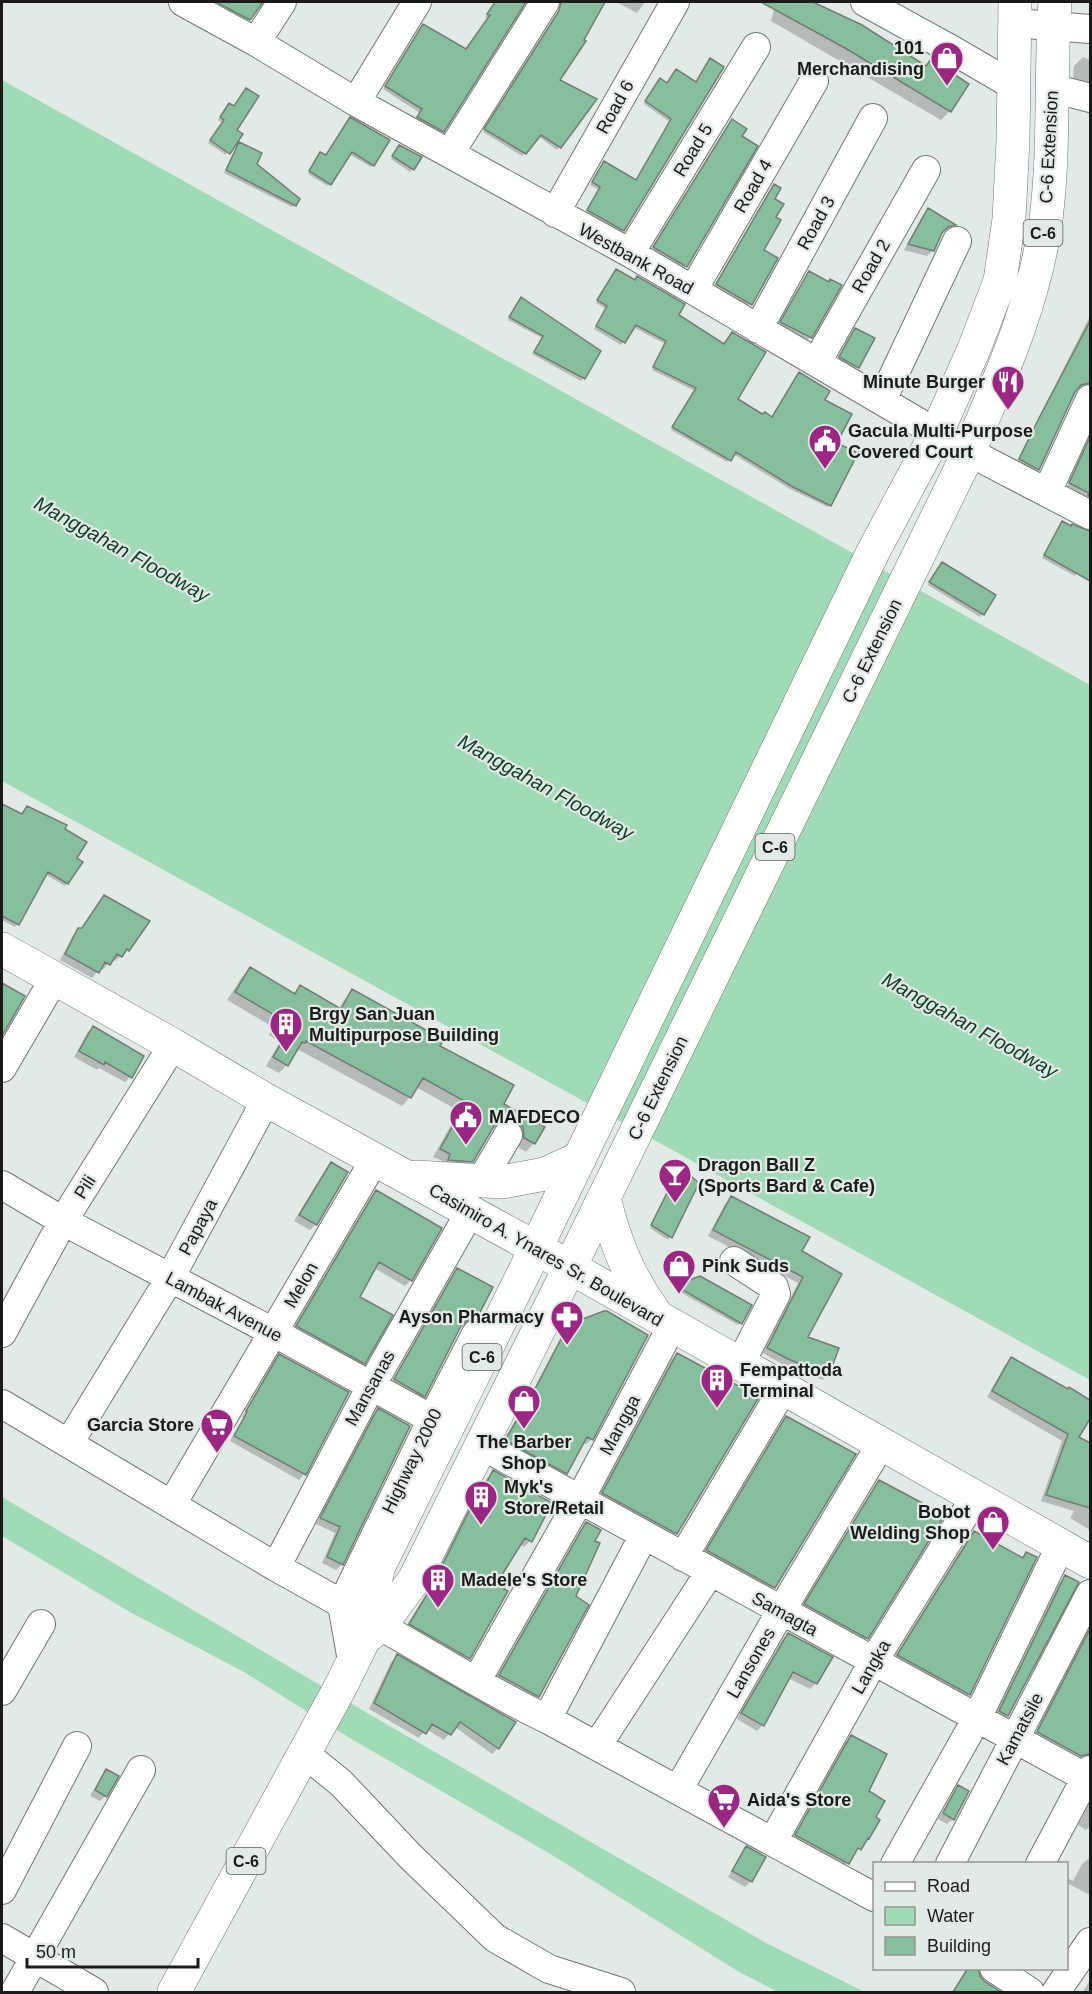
<svg xmlns="http://www.w3.org/2000/svg" width="1092" height="1994" font-family="Helvetica,sans-serif">
<style>
.water{fill:#a0dab7}
.shadow{fill:#0003}
.building{fill:#87bf9e;stroke:#747b76;stroke-width:1.5}
.lines{fill:none;stroke-linecap:round;stroke-linejoin:round}
.minor-casing{stroke:#717873;stroke-width:30}
.major-casing{stroke:#717873;stroke-width:34}
.minor{stroke:#fff;stroke-width:28}
.major{stroke:#fff;stroke-width:33}
.labels{text-anchor:middle;stroke-width:4.5;stroke-linejoin:round;paint-order:stroke}
.shield{fill:#e2eae5;stroke:#555956;stroke-width:1.5}
.shield-label{font-size:16px;font-weight:bold;fill:#191b19}
.poi-label{font-size:18px;font-weight:bold;fill:#191b19;stroke:#e2eae5;text-anchor:start}
.street-label{font-size:18px;fill:#191b19;stroke:#e2eae5}
.water-label{font-size:20px;font-style:italic;fill:#0d3b25;stroke:#e2eae5}
</style>
<rect width="100%" height="100%" fill="#e2eae5"/>
<path class="water" d="M2,80L1090,685V1380L2,781Z
M2,1497L362,1710L766,1943L865,1992H778L739,1972L552,1855L348,1737L244,1672L130,1612L2,1536Z"/>
<path class="shadow" d="M230,2H261L244,25L223,14Z
M496,2H524L440,134L415,120L420,113L383,89L420,29L466,51L488,19L485,17Z
M559,2H570L596,15L558,80L595,99L557,150L538,136L522,156L483,132L557,15L560,5Z
M616,2H645L637,13Z
M776,2H810L861,27L925,67L967,85L950,111L941,120L771,21Z
M1083,57L1090,60V94L1072,87L1074,66Z
M658,83L667,84L696,83L621,232L586,213L599,190L590,185L602,165L635,182L670,122L644,104Z
M227,107L235,131L226,155L208,143L222,123L218,120Z
M732,121L740,136L756,146L683,269L652,250Z
M347,122L373,165L371,167L349,154L328,186L308,174L318,157H325Z
M237,146L295,205L292,207L224,173Z
M397,149L420,158L410,172L391,159Z
M774,186V217L762,251L776,259L748,307L714,287Z
M929,210L954,225L949,230L941,232L933,250L927,256L904,250L923,215Z
M809,272L829,283L839,286L808,340L779,325Z
M614,273L677,316L736,400L762,415L771,418L797,376L823,400L834,443L830,505L828,507L790,489L733,454L727,462L671,430L695,391L652,370L665,344L633,327L621,345L594,329L606,309L596,303Z
M519,302L599,352L581,381L532,354L542,338L508,320Z
M1090,316V387L1083,386L1076,389L1038,469L1034,473L1016,463Z
M853,332L873,339L855,370L838,359Z
M1090,435V499L1067,487Z
M1063,523L1090,538V548L1075,576L1042,558Z
M940,566L994,596L980,617L928,585Z
M2,806L21,816L63,830L75,859L67,883L65,886L45,874L15,927L2,920V901L5,897L2,895Z
M104,896L128,950L115,961L112,959L103,970L100,968L92,978L60,960L73,935L80,930Z
M250,969L293,994L300,987L339,1009L344,1000L352,991L438,1046L502,1104L543,1127L534,1143L526,1152L516,1146L500,1126L491,1128L472,1161L463,1169L433,1157L459,1111L416,1087L410,1097L402,1106L297,1049L287,1065L279,1073L266,1066L280,1042L269,1035L273,1027L227,1000L242,977Z
M2,985L23,996L2,1033Z
M93,1027L130,1077L125,1082L99,1068L97,1070L74,1057L87,1033Z
M331,1164L316,1224L310,1230L294,1221L326,1169Z
M680,1169L697,1183L668,1240L650,1228Z
M376,1192L411,1280L405,1286L374,1268L358,1297L364,1363L358,1368L291,1332L370,1198Z
M731,1198L800,1252L840,1274L806,1337L828,1374L823,1380L782,1364L763,1353L798,1283L708,1236L725,1204Z
M457,1270L476,1317L471,1322L461,1324L424,1396L419,1401L390,1385L452,1275Z
M700,1277L741,1323L738,1325L673,1288Z
M570,1325L592,1439L586,1444L582,1442L566,1473L561,1478L501,1445L529,1398L564,1331Z
M677,1354L676,1533L670,1539L597,1499L671,1360Z
M280,1356L347,1393L304,1474L299,1480L230,1441L243,1418L242,1417L274,1361Z
M1011,1359L1067,1391L1069,1389L1090,1402V1416L1077,1438L1090,1445V1530L1070,1518L1074,1511L1041,1501L1062,1441L987,1397L1005,1365Z
M378,1410L342,1564L336,1570L322,1563L335,1533L316,1524L372,1416Z
M786,1418L774,1587L769,1592L703,1555L782,1423Z
M493,1472L530,1541L524,1547L520,1544L498,1578L469,1658L463,1664L404,1630L425,1596L467,1511L473,1506L487,1478Z
M879,1481L867,1638L861,1644L800,1610L874,1487Z
M586,1524L538,1696L532,1702L494,1681L581,1529Z
M974,1533L1022,1559L1027,1554L969,1694L963,1700L892,1661L968,1539Z
M1065,1577L1007,1715L1002,1721L994,1717L1060,1582Z
M1090,1624V1761L1082,1759L1032,1739Z
M788,1634L816,1683L810,1689L788,1678L763,1725L757,1731L737,1719L782,1640Z
M397,1656L513,1722L498,1748L492,1754L455,1727L444,1740L426,1729L419,1738L369,1709L391,1662Z
M851,1737L873,1818L878,1820L868,1838L853,1854L842,1869L791,1841L845,1743Z
M106,1771V1796L100,1801L90,1796L101,1777Z
M958,1787L953,1819L947,1824L938,1819L953,1793Z
M1090,1802V1826L1086,1830L1078,1825Z
M746,1848L751,1881L745,1887L728,1877L741,1854Z
M1088,1859L1090,1860V1895L1069,1884L1066,1888V1877L1073,1881L1082,1864Z
M967,1968H977L978,1975L983,1982L998,1992H953Z
M1090,1980V1992H1083Z"/>
<path class="building" d="M216,2H263L250,20Z
M495,2H526L444,132L417,117L422,109L385,86L423,24L466,49L490,15L487,14Z
M561,2H605L584,40L586,41L560,80L597,99L561,148L541,135L526,154L484,129L559,11Z
M761,2H813L862,25L926,66L931,59L969,84L951,112L845,48Z
M710,58L724,67L624,231L587,210L600,187L592,182L604,161L636,180L671,119L645,101L660,78L667,83L676,69L696,82Z
M246,88L259,96L237,130L243,134L230,154L210,140L224,120L220,117L229,103L234,106Z
M350,117L390,140L374,166L352,152L331,185L309,171L320,152L326,155Z
M732,119L747,129L742,136L758,146L687,267L653,247Z
M239,142L262,153L257,164L300,199L296,206L226,170Z
M399,145L422,157L414,170L392,156Z
M774,184L781,188L775,199L784,204L776,217L781,220L764,250L778,258L752,305L716,284Z
M928,208L956,225L948,227L942,233L934,251L908,244Z
M616,269L635,280L637,276L685,304L679,315L724,344L732,332L766,352L738,399L762,414L765,412L772,417L799,372L830,391L825,400L852,414L837,443L858,453L831,506L793,487L736,452L731,461L672,427L696,388L653,367L666,341L636,325L625,343L596,326L607,306L597,300Z
M809,271L829,282L830,279L842,285L812,338L780,322Z
M521,297L601,351L585,379L534,352L543,336L509,317Z
M1090,321V383L1081,385L1075,392L1039,470L1019,459L1038,420Z
M855,328L875,338L859,368L839,357Z
M1090,437V497L1088,495L1089,493L1069,483Z
M1062,521L1071,526L1072,524L1090,531V581L1044,555Z
M942,562L996,595L984,615L929,582Z
M2,804L22,814L27,806L67,825L65,829L87,842L77,858L83,862L68,884L48,872L19,925L2,916Z
M104,895L150,921L129,951L127,949L122,957L117,954L110,965L105,962L99,973L65,954L78,928H82Z
M250,967L295,994L300,985L341,1009L352,989L444,1040L440,1046L514,1085L504,1104L545,1127L535,1144L524,1138L523,1127L517,1121L508,1119L500,1120L494,1126L473,1162L448,1160L450,1154L440,1149L466,1102L423,1078L411,1098L306,1041L305,1043L302,1042L288,1066L273,1057L287,1033L276,1027L281,1019L235,992Z
M2,983L25,996L2,1036Z
M93,1026L144,1056L132,1078L105,1062L104,1065L79,1051Z
M331,1162L348,1172L317,1225L299,1215Z
M680,1167L699,1183L672,1238L651,1225Z
M376,1190L442,1228L412,1281L379,1262L360,1297L393,1315L365,1364L296,1326Z
M731,1196L810,1237L802,1251L842,1274L808,1337L839,1348L829,1375L788,1359L767,1348L803,1277L713,1230Z
M457,1268L493,1287L477,1318L468,1320L461,1326L425,1397L394,1379Z
M700,1276L752,1305L742,1324L674,1285Z
M604,1311H607L648,1335L593,1440L587,1437L567,1474L505,1440L534,1391L569,1324Z
M677,1353L759,1397L677,1534L602,1493Z
M279,1354L349,1392L306,1475L234,1436L247,1412L246,1411Z
M1011,1357L1068,1389L1069,1387L1090,1400V1419L1079,1437L1090,1443V1508L1046,1495L1068,1434L992,1391Z
M378,1408L410,1426L343,1565L327,1557L340,1527L320,1518Z
M786,1416L856,1454L775,1588L706,1550Z
M493,1470L552,1503L532,1542L525,1538L500,1578L508,1582L504,1589L508,1591L470,1659L409,1624L431,1588L473,1503L475,1505Z
M879,1480L945,1515L868,1639L804,1604Z
M586,1522L601,1530L595,1541L600,1543L576,1596L589,1605L539,1697L499,1675Z
M974,1531L1023,1558L1026,1552L1037,1557L970,1695L897,1655Z
M1065,1575L1079,1582L1008,1716L999,1711Z
M1090,1629V1754L1081,1756L1037,1732Z
M788,1633L833,1657L817,1684L793,1672L764,1726L741,1713Z
M397,1654L516,1722L499,1749L460,1722L451,1735L432,1724L426,1734L374,1703Z
M851,1735L887,1754L869,1791L885,1801L876,1817L880,1820L869,1839L868,1838L861,1850L858,1848L849,1864L795,1835Z
M106,1769L119,1776L107,1797L95,1790Z
M958,1785L969,1791L954,1820L943,1813Z
M746,1846L766,1857L752,1882L732,1871Z
M968,1968H978L980,1976L984,1981L1001,1992H953Z"/>
<g class="lines">
<g class="minor-casing">
<path id="minor" d="M183,2L256,42L356,102L630,253L969,452L1090,515
M865,2L954,51L1014,86
M1014,23L1090,29
M256,42L282,2
M1052,88L1090,98
M356,102L417,2
M450,153L545,2
M555,213L675,2
M630,253L756,47
M693,290L814,81
M758,329L873,118
M817,362L926,170
M882,400L957,241
M1047,492L1090,399
M2,1068L54,979
M481,1181L508,1135
M2,1185L63,1221L273,1332L448,1428
M734,1261L774,1287L776,1294L740,1364
M2,1333L63,1221L173,1045
M2,1404L276,1567L342,1604
M69,1443L170,1278L266,1100
M481,1445L1090,1780
M172,1504L375,1159
M683,1557L783,1389
M276,1567L371,1386L470,1212
M380,1626C436,1657 490,1692 547,1719L874,1897
M352,1661L342,1604L432,1419L476,1334
M477,1680L580,1499L672,1326
M2,1691L41,1624
M547,1719L644,1535
M597,1746L710,1572
M305,1754L341,1783L410,1856L495,1938L549,1969L621,1992
M678,1790L781,1611L881,1444
M773,1841L873,1662L976,1496
M895,1864L977,1718L1061,1545
M950,1864L1090,1594
M1040,1864L1090,1770
M2,1890L77,1746
M2,1938L94,1992
M994,1968L1030,1992
M15,1992L141,1770
M1056,1992L1090,1942"/>
</g>
<g class="major-casing">
<path id="major" d="M2,949L173,1045L266,1100L536,1248L1090,1562
M416,1177L502,1182L545,1174L580,1158
M604,1198C615,1242 628,1276 655,1313
M364,1639L380,1626L414,1580L570,1267L969,452C1001,376 1035,301 1046,219C1055,147 1050,74 1055,2
M174,1992L342,1684L364,1639L366,1618L379,1566L536,1248L873,552L937,432L974,349L1000,281L1009,219L1013,140L1015,2"/>
</g>
<use href="#minor" class="minor"/>
<use href="#major" class="major"/>
</g>
<defs>
<g id="shop-pin" transform="scale(1.725)"><path d="M0 17L-7.5 6A9.5 9.5 0 1 1 7.5 6Z" fill="#9c2783" stroke="#e2eae5"/><path d="M-5-2.5h2.3a2.7 3.5 0 0 1 5.4 0H5L5.5 6h-11ZM-1.5-2.5h3a1.5 2.3 0 0 0-3 0Z" fill="#fff"/></g>
<g id="restaurant-pin" transform="scale(1.725)"><path d="M0 17L-7.5 6A9.5 9.5 0 1 1 7.5 6Z" fill="#9c2783" stroke="#e2eae5"/><path d="M-5-6h1v4h1v-4h1v4h1v-4h1v5L-1.5 .5V6h-2V.5L-5-1ZM5-6V6H3V1.5H1.5Q1.5-4 5-6Z" fill="#fff"/></g>
<g id="civic-pin" transform="scale(1.725)"><path d="M0 17L-7.5 6A9.5 9.5 0 1 1 7.5 6Z" fill="#9c2783" stroke="#e2eae5"/><path d="M-.6-6.5H3V-4.5H.6V-3L4-1V1h2V6H-6V1h2V-1L-.6-3ZM-1.2 2.5V6h2.4V2.5Z" fill="#fff"/></g>
<g id="building-pin" transform="scale(1.725)"><path d="M0 17L-7.5 6A9.5 9.5 0 1 1 7.5 6Z" fill="#9c2783" stroke="#e2eae5"/><path d="M-4-6H4V6H1V3H-1V6H-4ZM-2.5-4.3h1.7v1.8h-1.7ZM.8-4.3h1.7v1.8H.8ZM-2.5-1h1.7V.8h-1.7ZM.8-1h1.7V.8H.8Z" fill="#fff"/></g>
<g id="bar-pin" transform="scale(1.725)"><path d="M0 17L-7.5 6A9.5 9.5 0 1 1 7.5 6Z" fill="#9c2783" stroke="#e2eae5"/><path d="M-6-5H6L.8 .8V4.5H3.5V6h-7V4.5H-.8V.8Z" fill="#fff"/></g>
<g id="pharmacy-pin" transform="scale(1.725)"><path d="M0 17L-7.5 6A9.5 9.5 0 1 1 7.5 6Z" fill="#9c2783" stroke="#e2eae5"/><path d="M-2-6h4v4h4v4h-4v4h-4v-4h-4v-4h4Z" fill="#fff"/></g>
<g id="supermarket-pin" transform="scale(1.725)"><path d="M0 17L-7.5 6A9.5 9.5 0 1 1 7.5 6Z" fill="#9c2783" stroke="#e2eae5"/><path d="M-6-5.5h2.5l.6 2H6L4.5 2H-2.5L-4.4-4H-6ZM-1.5 3.2a1.3 1.3 0 1 0 .1 0ZM3 3.2a1.3 1.3 0 1 0 .1 0Z" fill="#fff"/></g>
</defs>
<g fill-rule="evenodd">
<use href="#shop-pin" x="947" y="58"/>
<use href="#restaurant-pin" x="1008" y="382"/>
<use href="#civic-pin" x="825" y="441"/>
<use href="#building-pin" x="286" y="1024"/>
<use href="#civic-pin" x="466" y="1117"/>
<use href="#bar-pin" x="675" y="1175"/>
<use href="#shop-pin" x="679" y="1266"/>
<use href="#pharmacy-pin" x="567" y="1317"/>
<use href="#building-pin" x="717" y="1380"/>
<use href="#shop-pin" x="524" y="1401"/>
<use href="#supermarket-pin" x="217" y="1425"/>
<use href="#building-pin" x="481" y="1497"/>
<use href="#shop-pin" x="993" y="1522"/>
<use href="#building-pin" x="438" y="1580"/>
<use href="#supermarket-pin" x="724" y="1800"/>
</g>
<g class="labels">
<g class="shield">
<rect x="1023.5" y="220" width="39" height="26" rx="4.5"/>
<rect x="755.5" y="834" width="39" height="26" rx="4.5"/>
<rect x="462.5" y="1344" width="39" height="26" rx="4.5"/>
<rect x="226.5" y="1848" width="39" height="26" rx="4.5"/>
</g>
<g class="shield-label">
<text x="1043" y="239">C-6</text>
<text x="775" y="853">C-6</text>
<text x="482" y="1363">C-6</text>
<text x="246" y="1867">C-6</text>
</g>
<g class="poi-label">
<text x="924" y="54" text-anchor="end">101<tspan x="924" dy="21">Merchandising</tspan></text>
<text x="985" y="388" text-anchor="end">Minute Burger</text>
<text x="848" y="437">Gacula Multi-Purpose<tspan x="848" dy="21">Covered Court</tspan></text>
<text x="309" y="1020">Brgy San Juan<tspan x="309" dy="21">Multipurpose Building</tspan></text>
<text x="489" y="1123">MAFDECO</text>
<text x="698" y="1171">Dragon Ball Z<tspan x="698" dy="21">(Sports Bard &amp; Cafe)</tspan></text>
<text x="702" y="1272">Pink Suds</text>
<text x="544" y="1323" text-anchor="end">Ayson Pharmacy</text>
<text x="740" y="1376">Fempattoda<tspan x="740" dy="21">Terminal</tspan></text>
<text x="194" y="1431" text-anchor="end">Garcia Store</text>
<text x="524" y="1448" text-anchor="middle">The Barber<tspan x="524" dy="21">Shop</tspan></text>
<text x="504" y="1493">Myk's<tspan x="504" dy="21">Store/Retail</tspan></text>
<text x="970" y="1518" text-anchor="end">Bobot<tspan x="970" dy="21">Welding Shop</tspan></text>
<text x="461" y="1586">Madele's Store</text>
<text x="747" y="1806">Aida's Store</text>
</g>
<g class="street-label">
<text transform="translate(615 107) rotate(-61)" y="6">Road 6</text>
<text transform="translate(1049 147) rotate(-87)" y="6">C-6 Extension</text>
<text transform="translate(693 150) rotate(-59)" y="6">Road 5</text>
<text transform="translate(753 186) rotate(-60)" y="6">Road 4</text>
<text transform="translate(816 223) rotate(-61)" y="6">Road 3</text>
<text transform="translate(636 259) rotate(29)" y="6">Westbank Road</text>
<text transform="translate(871 266) rotate(-60)" y="6">Road 2</text>
<text transform="translate(872 651) rotate(-64)" y="6">C-6 Extension</text>
<text transform="translate(658 1088) rotate(-64)" y="6">C-6 Extension</text>
<text transform="translate(85 1187) rotate(-58)" y="6">Pili</text>
<text transform="translate(198 1227) rotate(-62)" y="6">Papaya</text>
<text transform="translate(546 1255) rotate(30)" y="6">Casimiro A. Ynares Sr. Boulevard</text>
<text transform="translate(301 1285) rotate(-60)" y="6">Melon</text>
<text transform="translate(224 1307) rotate(28)" y="6">Lambak Avenue</text>
<text transform="translate(370 1388) rotate(-61)" y="6">Mansanas</text>
<text transform="translate(620 1425) rotate(-62)" y="6">Mangga</text>
<text transform="translate(412 1461) rotate(-64)" y="6">Highway 2000</text>
<text transform="translate(785 1614) rotate(29)" y="6">Samagta</text>
<text transform="translate(751 1663) rotate(-60)" y="6">Lansones</text>
<text transform="translate(871 1667) rotate(-60)" y="6">Langka</text>
<text transform="translate(1020 1729) rotate(-62)" y="6">Kamatsile</text>
</g>
<g class="water-label">
<text transform="translate(122 549) rotate(29)" y="7">Manggahan Floodway</text>
<text transform="translate(546 787) rotate(29)" y="7">Manggahan Floodway</text>
<text transform="translate(970 1025) rotate(29)" y="7">Manggahan Floodway</text>
</g>
</g>
<rect width="1092" height="1994" fill="none" stroke="#191b19" stroke-width="6"/>
<rect x="873" y="1862" width="195" height="108" fill="#e2eae5" stroke="#929793" stroke-width="1.5"/>
<rect x="885" y="1882" width="30" height="9" fill="#ffffff" stroke="#929793" stroke-width="1.5"/>
<text x="927" y="1892" font-size="18" fill="#191b19">Road</text>
<rect x="885" y="1907" width="30" height="18" fill="#a0dab7" stroke="#929793" stroke-width="1.5"/>
<text x="927" y="1922" font-size="18" fill="#191b19">Water</text>
<rect x="885" y="1937" width="30" height="18" fill="#87bf9e" stroke="#929793" stroke-width="1.5"/>
<text x="927" y="1952" font-size="18" fill="#191b19">Building</text>
<path d="M27 1958v9h171v-9" fill="none" stroke="#191b19" stroke-width="3"/>
<text x="36" y="1958" font-size="18" fill="#191b19" stroke="#e2eae5" stroke-width="4.5" paint-order="stroke">50 m</text>
</svg>
